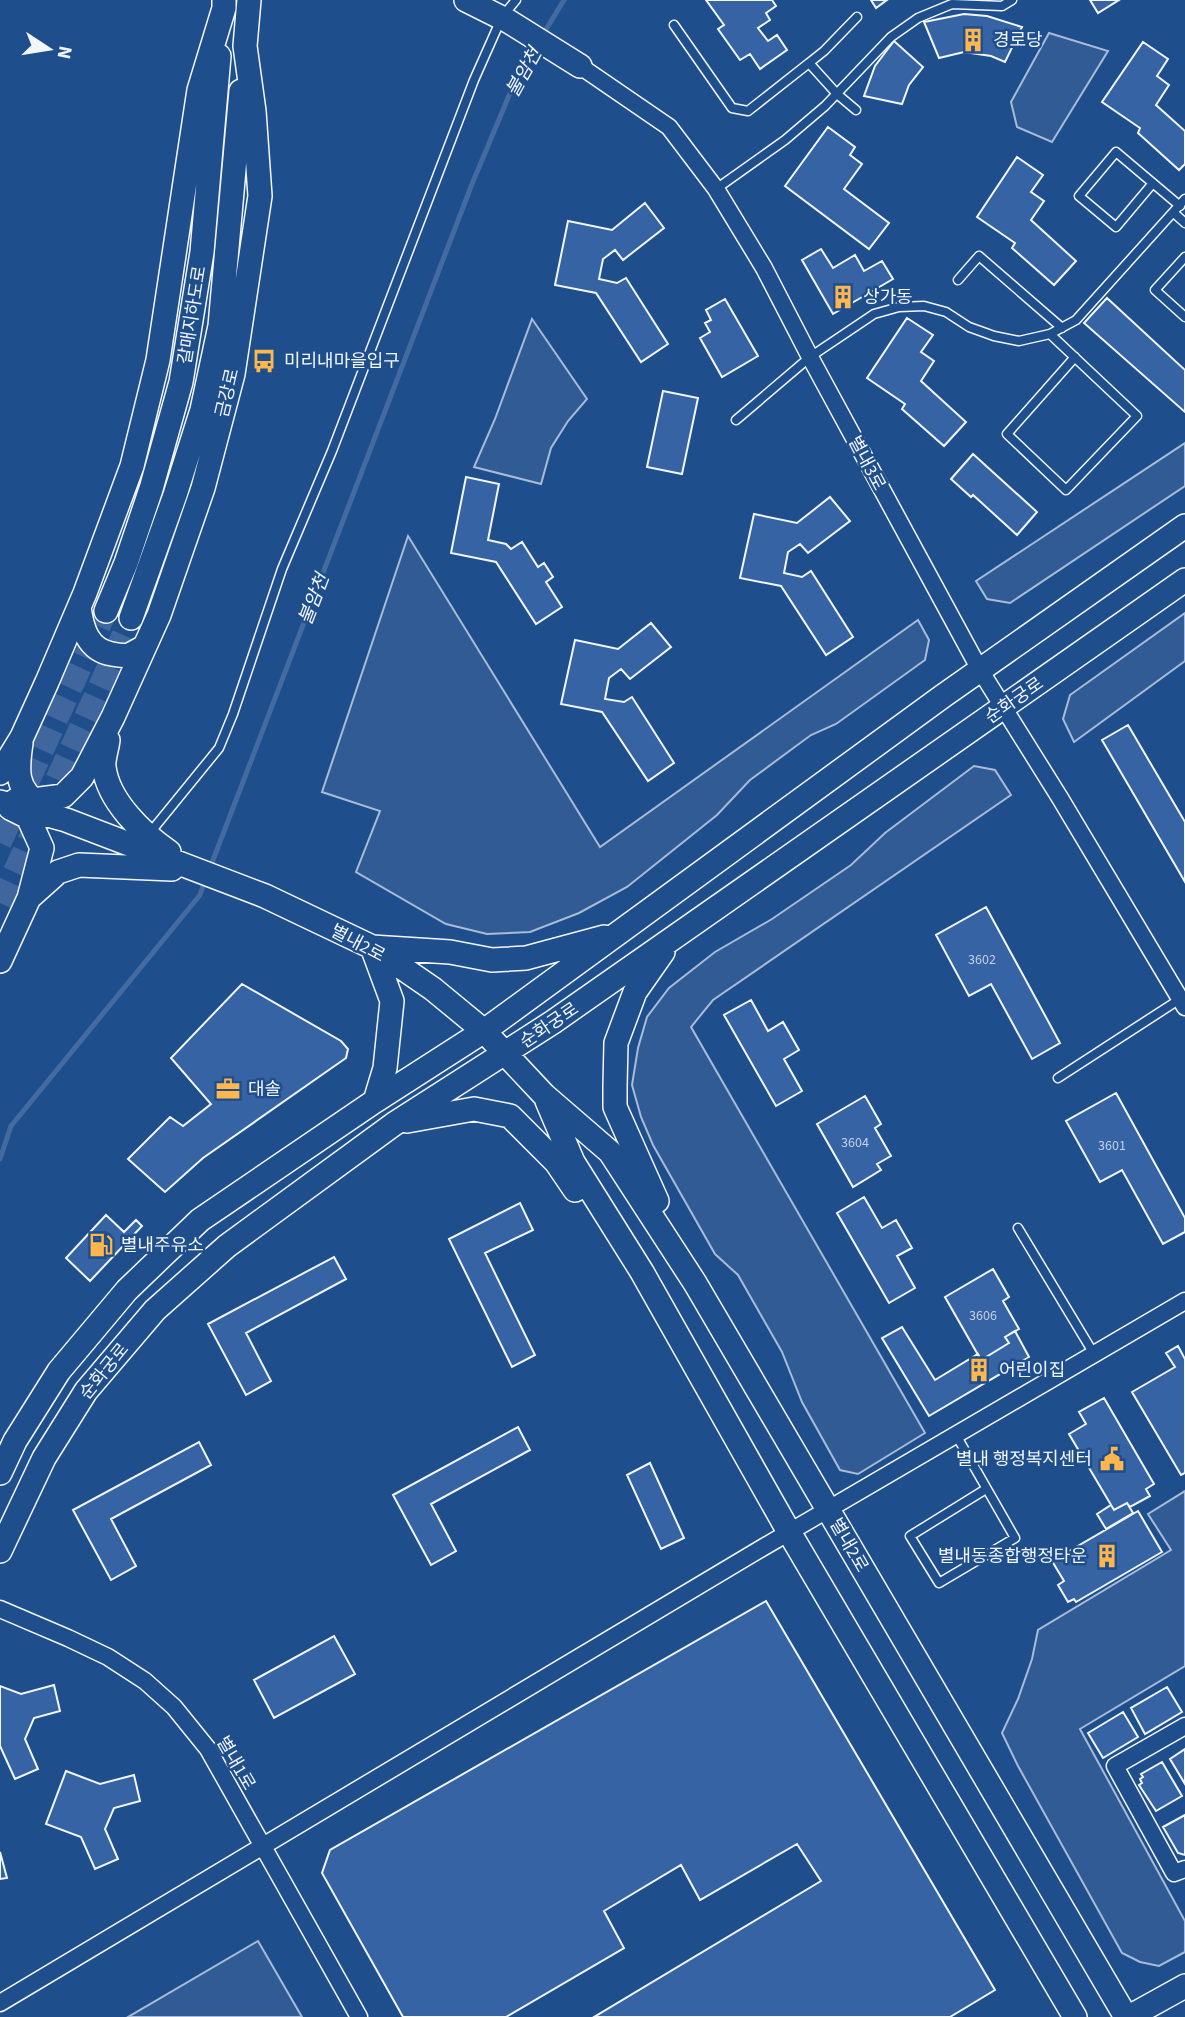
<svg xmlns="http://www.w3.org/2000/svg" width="1185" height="2017" font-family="'Source Sans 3','Noto Sans KR',sans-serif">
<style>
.built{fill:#305b95;stroke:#a8bbd7;stroke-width:2}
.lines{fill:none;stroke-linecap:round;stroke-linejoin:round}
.stream{stroke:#446ba0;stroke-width:5}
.building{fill:#3563a3;stroke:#f2f6ff;stroke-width:2}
.secondary-tunnel{stroke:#3f679d;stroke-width:23;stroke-dasharray:23 11;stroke-linecap:butt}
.lane-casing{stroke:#f2f6ff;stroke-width:11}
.street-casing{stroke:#f2f6ff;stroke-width:19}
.secondary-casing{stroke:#f2f6ff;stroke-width:26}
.lane{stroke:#1f4e8c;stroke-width:8}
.street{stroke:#1f4e8c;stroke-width:16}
.secondary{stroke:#1f4e8c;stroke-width:23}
.labels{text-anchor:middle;stroke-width:5;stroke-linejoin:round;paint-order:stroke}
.number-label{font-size:14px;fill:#c3d1e8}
.poi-label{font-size:18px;fill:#f2f6ff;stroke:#1f4e8c;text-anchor:start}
.street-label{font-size:18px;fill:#f2f6ff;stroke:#1f4e8c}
.water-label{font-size:19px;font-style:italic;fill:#f2f6ff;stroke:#1f4e8c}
</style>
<rect width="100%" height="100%" fill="#1f4e8c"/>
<path class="built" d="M1049,33L1108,51L1052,142L1017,127L1011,102Z
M532,319L587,399L568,421L551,448L541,484L474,467L495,419Z
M1185,443V486L1010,603L987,599L976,581Z
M408,536L600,847L918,620L929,640L925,660L836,724L811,735L750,780L717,815L627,887L579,913L530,932L487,934L446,924L356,872L380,811L322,792Z
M1185,613V661L1074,742L1063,719L1070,695Z
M974,766L995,770L1011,795L713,1000L691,1027L925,1433L858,1474L840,1470L802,1402L782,1352L738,1275L715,1254L653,1145L641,1117L632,1085L638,1048L647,1017L669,988L715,952L772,919L851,865L885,833Z
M1185,1491V1666L1080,1729L1185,1921V1952L1159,1966L1140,1962L1122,1953L1018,1766L1002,1733L1018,1699L1032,1659L1038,1630L1171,1550L1148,1514Z
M258,1941L302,2017H128Z"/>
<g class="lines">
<path class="stream" d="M542,36L564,0
M210,868L472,184L513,86L537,45
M0,1159L11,1126L200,895L205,880"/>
</g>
<path class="building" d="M706,0H772L776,6L766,13L770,20L758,28L768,41L777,35L787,50L760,69L750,54L740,60L718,29L724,25Z
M871,0H887L876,8Z
M1090,0H1119L1098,13Z
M964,14L987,16L1022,27L1005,62L991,56L964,52L939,58L924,22Z
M894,41L923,67L909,85L902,104L864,96L875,66Z
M1143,42L1168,59L1157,76L1169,85L1156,105L1185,131V164L1179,170L1138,133L1140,128L1102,102Z
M828,127L855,147L850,155L862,164L844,189L889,223L869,249L785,186Z
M1017,157L1043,175L1031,192L1044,201L1031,220L1076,261L1054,285L1012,248L1015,243L977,217Z
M645,203L664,228L623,260L615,250L603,259L599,279L617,283L626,278L668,344L641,362L596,293L555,285L568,221L612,230Z
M821,249L833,268L855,255L864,271L882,261L893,279L833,314L802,260Z
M1107,298L1185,370V412L1084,323Z
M725,299L758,356L722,377L700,338L710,332L705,323L711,320L706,310Z
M907,318L933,335L921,352L934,361L921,381L966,422L944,446L902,409L905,404L867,378Z
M663,391L698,398L682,474L647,467Z
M973,454L1037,512L1017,535L973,495L971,497L951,479Z
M466,477L499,484L488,540L506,544L511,549L522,542L538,567L544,563L553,577L546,582L562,607L536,624L496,562L451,553Z
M830,497L850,521L808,553L800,544L788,552L784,573L802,577L811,571L853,637L826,655L781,586L740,578L754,514L797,523Z
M651,623L671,647L630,679L621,669L609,678L605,699L624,702L632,697L674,763L648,781L602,712L561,704L575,640L618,649Z
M1128,725L1185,822V882L1102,740Z
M986,907L1060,1043L1032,1059L991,984L969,996L936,935Z
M242,984L341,1041L348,1049L346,1058L203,1158L165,1192L128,1159L170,1117L183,1126L211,1104L171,1058Z
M751,1000L768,1031L783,1022L799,1050L784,1059L802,1091L776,1106L724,1015Z
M1116,1093L1185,1218V1232L1163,1244L1122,1170L1100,1182L1066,1121Z
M865,1096L881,1124L875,1128L891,1156L877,1164L881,1170L853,1187L817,1124Z
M864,1197L882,1228L896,1220L912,1248L897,1256L915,1288L889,1303L837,1213Z
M520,1203L533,1230L485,1253L535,1355L512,1367L449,1239Z
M106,1215L124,1232L136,1220L142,1226L90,1281L66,1258Z
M334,1257L346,1279L246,1333L271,1381L246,1395L208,1324Z
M993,1269L1009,1297L1003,1301L1019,1329L1005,1337L1009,1343L981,1360L945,1297Z
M902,1327L935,1380L978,1354L981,1360L1009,1343L1005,1337L1015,1331L1029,1357L929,1416L882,1338Z
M1178,1346L1185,1359V1473L1181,1475L1132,1392L1175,1367L1166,1353Z
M1104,1398L1154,1484L1146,1489L1150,1496L1130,1507L1127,1503L1114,1510L1069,1434L1086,1424L1079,1412Z
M518,1427L530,1450L431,1504L456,1551L431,1565L393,1495Z
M199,1442L211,1465L111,1519L136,1566L111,1580L73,1510Z
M650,1463L684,1538L661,1549L627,1475Z
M1127,1503L1133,1513L1106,1529L1097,1514L1111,1505L1114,1510Z
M1138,1511L1162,1552L1076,1602L1074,1599L1068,1602L1058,1585L1064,1581L1052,1561Z
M766,1601L995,1990L950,2017H594L821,1881L797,1844L700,1900L681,1865L604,1911L624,1948L506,2017H403L322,1873L330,1850Z
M334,1636L355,1674L274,1718L254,1680Z
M54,1685L60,1711L34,1718L25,1739L38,1769L15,1779L0,1746V1686L21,1694Z
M1167,1687L1182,1712L1145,1734L1131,1708Z
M1123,1712L1138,1737L1103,1758L1088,1733Z
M1185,1749V1784L1170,1759Z
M1162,1762L1182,1796L1156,1811L1139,1785L1142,1783L1140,1779L1143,1777L1141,1774Z
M66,1771L100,1784L134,1775L140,1801L114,1808L105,1829L118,1859L95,1869L81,1837L46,1824Z
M1185,1815V1855L1178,1853L1163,1827Z
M0,1852L7,1878L0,1879Z"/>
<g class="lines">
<path class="secondary-tunnel" d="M0,843L106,611
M0,903L131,618"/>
<g class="lane-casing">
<path id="lane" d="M674,25L732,108L748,111L809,63L837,94L856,110
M809,63L824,51L857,17
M1153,183L1116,227L1079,196L1116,152L1180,206
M716,189L785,140L825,106L891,37L918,18L952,4L1002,6L1012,0
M1174,213L1185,223
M1185,257L1155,290L1185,317
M958,280L979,256L1062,328
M1050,334L1137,416L1066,490L1007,434L1075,357
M736,420L810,357L874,314L899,307L924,306L946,312L969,327L994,336L1019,341L1050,334L1076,320L1185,199
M149,834L219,748L233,714L282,569L332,451L474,80L502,17L516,0
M1058,1078L1180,999
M1018,1228L1094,1354
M956,1435L1015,1538L939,1583L910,1536L986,1489"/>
</g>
<g class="street-casing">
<path id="street" d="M580,66L669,127L716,189L764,268L810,357L980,670L1060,798L1185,1007
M0,1609L68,1638L108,1657L145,1681L174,1707L208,1749L359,2017
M1185,1726L1115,1766L1174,1873L1185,1869
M0,2003L762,1548L1185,1301"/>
</g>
<g class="secondary-casing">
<path id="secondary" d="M466,0L508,21L580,66
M79,607C82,629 88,650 112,654C117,655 124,656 129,655C134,653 140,649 144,647
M106,611L126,563L151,489L181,382L202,252L219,56
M131,618L175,495L202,410L220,326L241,91
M108,740C107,749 103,759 104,767C108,801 143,834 169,852
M21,743C17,770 15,789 40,805
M0,773L22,737L47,682L85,593L132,466L158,360L199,90L224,8V0
M16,800H33L63,796L82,777L113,717L159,615L203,488L233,374L260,196L254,111L245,46L249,0
M0,802L66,820L265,896L372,947L433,989L484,1031L544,1095L610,1152L695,1283L1126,2017
M29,898L58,872L79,865L172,869
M0,961L29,898L42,848L28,817L10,808
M375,1101L385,1068L392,1001L372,947L450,952L492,960L526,958L604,937
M547,1101L573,1162L642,1272L789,1532L1075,2017
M407,1121L474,1109L510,1116L556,1162L575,1190
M657,1201L615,1107V1086L616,1043L635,992L663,952
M0,1473L15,1441L59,1371L127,1290L200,1220L375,1101L484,1031L943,696L1185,526
M0,1551L44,1458L86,1391L155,1310L227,1246L394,1124L553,1022L1185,580
M1129,2017L1185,1986"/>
</g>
<use href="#lane" class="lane"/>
<use href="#street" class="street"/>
<use href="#secondary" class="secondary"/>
</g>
<defs>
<g id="building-bare" transform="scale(1.89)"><path d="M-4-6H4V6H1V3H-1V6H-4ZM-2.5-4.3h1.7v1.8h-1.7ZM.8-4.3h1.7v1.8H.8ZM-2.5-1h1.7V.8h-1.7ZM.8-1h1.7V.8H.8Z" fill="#ffb74d" stroke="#1f4e8c" stroke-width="2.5" paint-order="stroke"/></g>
<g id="bus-bare" transform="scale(1.89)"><path d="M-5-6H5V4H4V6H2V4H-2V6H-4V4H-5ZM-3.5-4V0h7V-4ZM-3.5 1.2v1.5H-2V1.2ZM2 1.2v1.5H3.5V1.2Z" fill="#ffb74d" stroke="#1f4e8c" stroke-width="2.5" paint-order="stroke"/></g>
<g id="office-bare" transform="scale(1.89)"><path d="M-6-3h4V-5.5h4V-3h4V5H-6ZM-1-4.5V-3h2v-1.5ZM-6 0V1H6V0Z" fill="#ffb74d" stroke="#1f4e8c" stroke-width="2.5" paint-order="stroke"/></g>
<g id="fuel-bare" transform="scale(1.89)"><path d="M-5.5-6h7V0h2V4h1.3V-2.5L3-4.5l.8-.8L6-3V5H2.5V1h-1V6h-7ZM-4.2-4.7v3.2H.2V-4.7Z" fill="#ffb74d" stroke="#1f4e8c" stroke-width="2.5" paint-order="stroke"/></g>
<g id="civic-bare" transform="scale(1.89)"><path d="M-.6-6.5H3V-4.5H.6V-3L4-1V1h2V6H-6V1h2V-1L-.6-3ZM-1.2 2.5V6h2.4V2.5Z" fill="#ffb74d" stroke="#1f4e8c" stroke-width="2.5" paint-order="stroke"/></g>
</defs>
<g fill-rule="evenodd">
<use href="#building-bare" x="973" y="40"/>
<use href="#building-bare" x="843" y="297"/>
<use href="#bus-bare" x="264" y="361"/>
<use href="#office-bare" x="228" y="1089"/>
<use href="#fuel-bare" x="101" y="1245"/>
<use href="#building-bare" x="979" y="1370"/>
<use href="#civic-bare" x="1112" y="1459"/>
<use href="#building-bare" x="1107" y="1556"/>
</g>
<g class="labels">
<g class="number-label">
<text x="982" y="964">3602</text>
<text x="855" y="1147">3604</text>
<text x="1112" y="1150">3601</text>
<text x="983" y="1320">3606</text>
</g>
<g class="poi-label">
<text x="993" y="46">경로당</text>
<text x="863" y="303">상가동</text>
<text x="284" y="367">미리내마을입구</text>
<text x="248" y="1095">대솔</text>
<text x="121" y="1251">별내주유소</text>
<text x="999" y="1376">어린이집</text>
<text x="1092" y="1465" text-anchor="end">별내 행정복지센터</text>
<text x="1087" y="1562" text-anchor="end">별내동종합행정타운</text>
</g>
<g class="street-label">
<text transform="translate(192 315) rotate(-81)" y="6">갈매지하도로</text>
<text transform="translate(227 393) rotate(-77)" y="6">금강로</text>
<text transform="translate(867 463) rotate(62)" y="6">별내3로</text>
<text transform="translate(1014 700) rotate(-35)" y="6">순화궁로</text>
<text transform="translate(358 943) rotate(28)" y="6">별내2로</text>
<text transform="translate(549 1025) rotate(-34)" y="6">순화궁로</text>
<text transform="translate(104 1371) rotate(-51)" y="6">순화궁로</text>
<text transform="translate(849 1545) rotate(60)" y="6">별내2로</text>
<text transform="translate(236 1763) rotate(60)" y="6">별내1로</text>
</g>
<g class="water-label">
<text transform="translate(523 72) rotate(-61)" y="7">불암천</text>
<text transform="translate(313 599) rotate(-69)" y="7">불암천</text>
</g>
</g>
<g transform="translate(49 49) rotate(102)" stroke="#1f4e8c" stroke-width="5" paint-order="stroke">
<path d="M0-5L12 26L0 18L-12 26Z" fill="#f2f6ff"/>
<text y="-10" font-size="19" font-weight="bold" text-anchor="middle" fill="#f2f6ff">N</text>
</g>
</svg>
